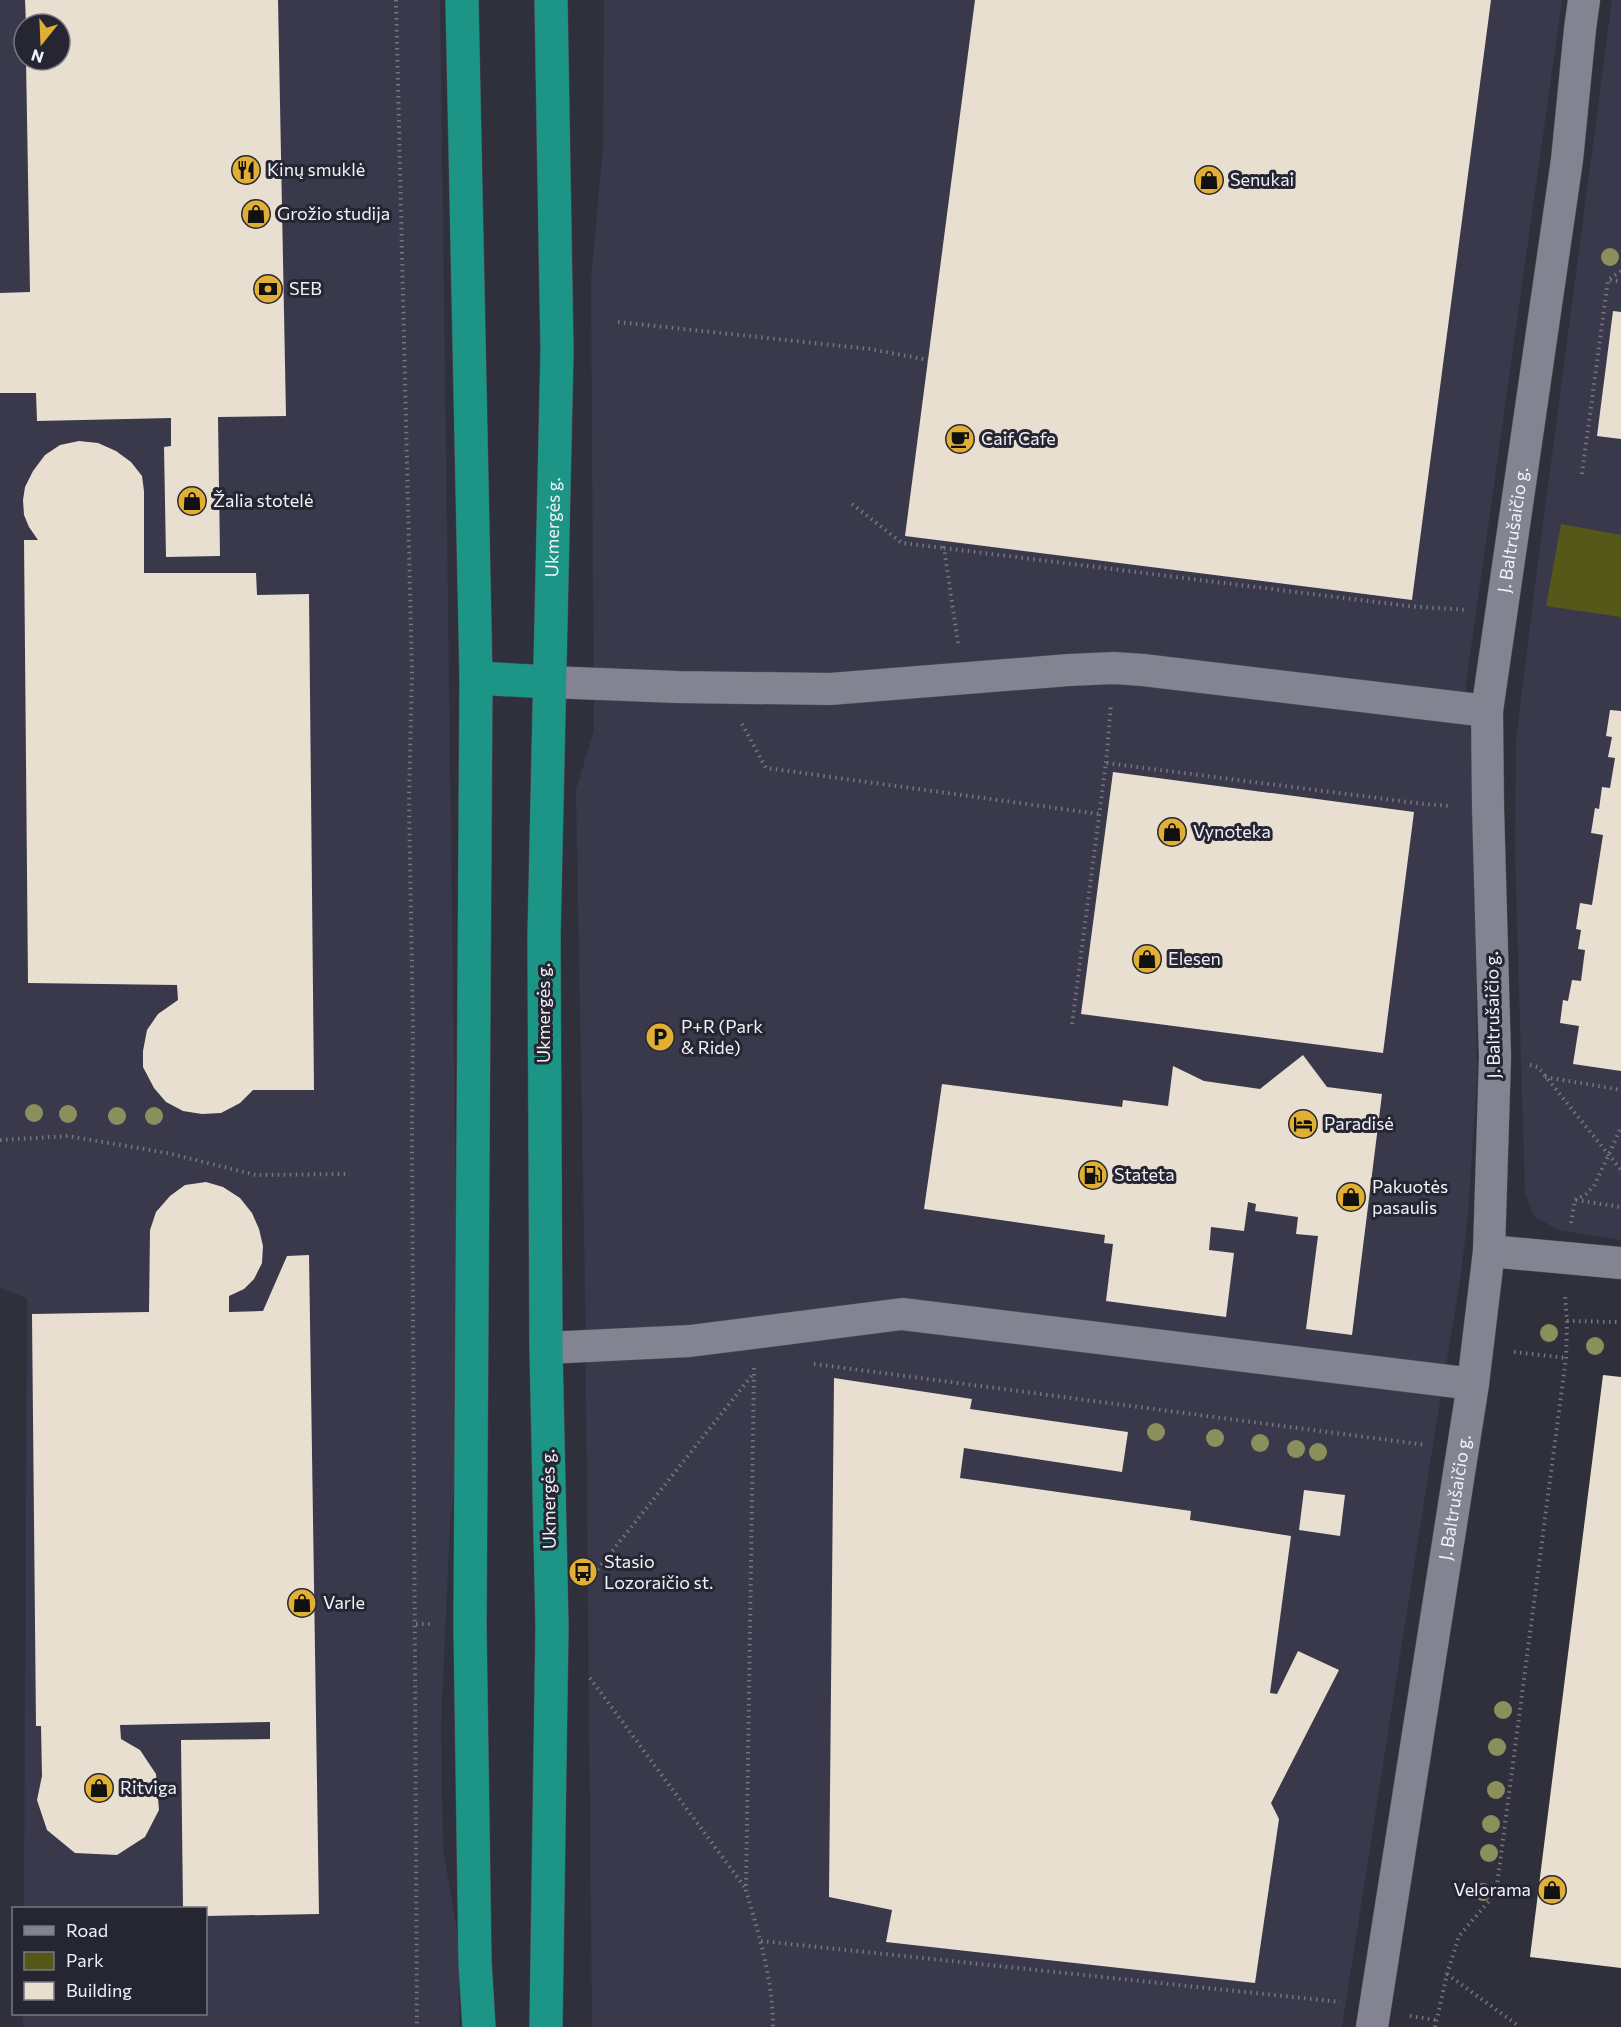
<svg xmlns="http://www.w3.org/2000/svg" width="1621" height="2027" font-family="Commissioner,sans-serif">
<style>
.built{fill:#39394b;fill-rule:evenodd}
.green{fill:#555819}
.building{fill:#e9dfd1}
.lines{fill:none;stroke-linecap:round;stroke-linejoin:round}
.street-casing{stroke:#4c4c57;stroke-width:33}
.highway-casing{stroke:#4c4c57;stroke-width:34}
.path{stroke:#767680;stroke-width:4;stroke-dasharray:1.5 4.5;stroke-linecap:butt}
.street{stroke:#838391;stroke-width:32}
.highway{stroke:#1c9586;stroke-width:33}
.tree{fill:#8b8f5b}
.labels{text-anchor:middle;stroke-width:6;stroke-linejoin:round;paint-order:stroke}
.poi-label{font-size:18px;fill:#f2f2fa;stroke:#262632;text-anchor:start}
.street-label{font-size:18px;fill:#f2f2fa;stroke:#262632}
</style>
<rect width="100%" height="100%" fill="#30303c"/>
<path class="built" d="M0,0H440L459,1447L450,1524L441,1724L443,1849L459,1941V2027H23V2014H206V1908H24L27,1298L0,1288ZM24,24H60V60H24Z
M604,0H1562L1466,684L1474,783L1477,1080L1468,1214L1460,1282L1437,1419L1342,2027H592L585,1288L576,790L594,730L591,280L603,147Z
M1612,0H1621V1240L1558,1230L1534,1216L1525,1194L1515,854L1516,740L1536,577Z"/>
<path class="green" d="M1561,524L1621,535V617L1546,606Z"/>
<path class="building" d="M25,0H278L286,416L218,417L220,556L166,557L164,447L171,446V418L37,421L36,393H0V293L30,292L26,60H60V24H26Z
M975,0H1491L1412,600L905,536Z
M1613,311L1621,312V439L1597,436Z
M79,441L98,443L116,451L131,462L142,476L144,491V573H256L257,595L309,594L314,1090H253L240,1103L221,1113L202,1114L183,1111L166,1102L154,1088L143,1067V1051L147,1030L158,1014L178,1000L177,985L28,983L24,540H38L29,527L24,515L23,500L25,487L33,471L45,455L60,445Z
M1610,710L1621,711V1071L1573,1064L1579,1026L1560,1023L1563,1000L1568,1001L1572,980L1581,981L1585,950L1578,949L1581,930L1576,929L1580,903L1592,905L1603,835L1591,833L1595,808L1599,809L1602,787L1610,788L1615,758L1608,757L1612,737L1606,736Z
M1113,772L1414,812L1383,1053L1081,1014Z
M1303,1055L1327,1087L1382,1094L1352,1335L1306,1329L1318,1236L1296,1234L1298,1217L1255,1211L1256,1204L1248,1202L1244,1231L1211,1227L1209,1250L1234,1253L1226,1317L1106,1301L1113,1244L1104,1243L1105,1235L924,1209L942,1084L1122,1107L1123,1100L1168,1106L1173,1066L1204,1081L1260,1089Z
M206,1182L223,1187L240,1198L252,1213L259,1229L263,1246L262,1263L254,1279L244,1289L229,1296V1312L263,1311L287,1256L309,1255L319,1914L206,1916V1908H183L181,1740L270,1739V1722L120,1725L121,1739L140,1750L156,1774L159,1810L145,1837L117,1855L75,1853L47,1830L37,1800L42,1776L41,1726H36L32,1314L149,1312L150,1230L156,1212L170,1196L185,1185Z
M1603,1375L1621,1377V1968L1530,1957Z
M834,1378L972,1399L970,1409L1128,1432L1122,1472L964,1448L960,1478L1191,1511L1190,1520L1291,1536L1270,1693L1277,1694L1298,1651L1339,1670L1271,1803L1279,1819L1255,1983L886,1942L892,1910L829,1897Z
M1304,1490L1345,1495L1340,1536L1299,1530Z"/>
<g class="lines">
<g class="street-casing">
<g id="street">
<path d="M549,682L677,687L830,689L1069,670L1114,668L1143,670L1487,711"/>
<path d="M1489,1251L1621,1263"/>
<path d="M546,1348L690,1341L902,1314L1473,1384"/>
<path id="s1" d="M1372,2027L1473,1384L1489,1251L1495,1057L1488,807L1487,711L1567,160L1580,29L1584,0"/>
</g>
</g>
<g class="highway-casing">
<g id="highway">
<path d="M462,0L476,678L470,1625L475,1962L479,2027"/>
<path d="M476,678L549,682"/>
<path id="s2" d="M546,2027L552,1626L546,1348L544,937L557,351L551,0"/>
</g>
</g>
<path class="path" d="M396,0L412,673L409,801L413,1028L412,1130L417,2027
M1610,280L1621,282
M618,322L870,349L928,360
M1582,474L1608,280L1621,271
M852,504L902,543L944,548
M958,643L944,548L1408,606L1467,610
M742,724L766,768L1099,814
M1106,763L1111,704
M1072,1024L1106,763L1424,804L1451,806
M1530,1065L1538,1067L1621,1170
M1545,1077L1621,1090
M0,1140L68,1136L167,1153L256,1175L350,1174
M1575,1200L1585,1195L1594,1186L1621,1128
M1576,1200L1621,1207
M1571,1223L1575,1200
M1567,1321L1621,1322
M1514,1352L1566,1358
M814,1364L1426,1445
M754,1368L746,1890C759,1935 773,1980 773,2027
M590,1579L753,1374
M416,1624H434
M590,1678L746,1889
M761,1941L1340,2002
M1447,1974L1520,2027
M1410,2016L1436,2020
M1435,2027L1447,1974L1459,1936L1496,1893L1566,1358L1567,1321L1565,1296"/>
<use href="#street" class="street"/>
<use href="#highway" class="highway"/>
</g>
<g class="tree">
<circle cx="1610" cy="257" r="9"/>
<circle cx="34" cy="1113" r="9"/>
<circle cx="68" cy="1114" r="9"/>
<circle cx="117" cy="1116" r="9"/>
<circle cx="154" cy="1116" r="9"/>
<circle cx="1549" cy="1333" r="9"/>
<circle cx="1595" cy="1346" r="9"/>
<circle cx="1156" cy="1432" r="9"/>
<circle cx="1215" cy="1438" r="9"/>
<circle cx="1260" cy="1443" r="9"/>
<circle cx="1296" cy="1449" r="9"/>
<circle cx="1318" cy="1452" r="9"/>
<circle cx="1503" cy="1710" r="9"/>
<circle cx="1497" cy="1747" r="9"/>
<circle cx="1496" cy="1790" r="9"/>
<circle cx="1491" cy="1824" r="9"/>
<circle cx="1489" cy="1853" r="9"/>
<circle cx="1483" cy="1892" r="9"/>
</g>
<defs>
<g id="restaurant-disc" transform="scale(1.5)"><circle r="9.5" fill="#e1af34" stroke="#262632"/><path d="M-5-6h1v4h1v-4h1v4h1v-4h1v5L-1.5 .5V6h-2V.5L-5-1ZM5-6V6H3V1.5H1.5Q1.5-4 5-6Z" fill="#111"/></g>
<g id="shop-disc" transform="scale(1.5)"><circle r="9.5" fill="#e1af34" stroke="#262632"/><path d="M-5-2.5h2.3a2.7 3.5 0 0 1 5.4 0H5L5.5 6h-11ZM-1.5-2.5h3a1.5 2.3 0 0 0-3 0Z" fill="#111"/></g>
<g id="bank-disc" transform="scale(1.5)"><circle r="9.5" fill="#e1af34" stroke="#262632"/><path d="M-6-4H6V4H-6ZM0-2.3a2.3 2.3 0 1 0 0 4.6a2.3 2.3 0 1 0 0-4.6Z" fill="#111"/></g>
<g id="cafe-disc" transform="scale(1.5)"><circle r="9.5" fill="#e1af34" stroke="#262632"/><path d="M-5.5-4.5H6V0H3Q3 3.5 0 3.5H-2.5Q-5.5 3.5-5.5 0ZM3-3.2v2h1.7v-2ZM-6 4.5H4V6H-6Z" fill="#111"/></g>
<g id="parking-disc" transform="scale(1.5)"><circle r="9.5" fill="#e1af34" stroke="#262632"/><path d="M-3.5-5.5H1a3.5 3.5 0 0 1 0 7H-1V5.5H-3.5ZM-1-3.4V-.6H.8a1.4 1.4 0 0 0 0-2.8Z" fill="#111"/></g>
<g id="hotel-disc" transform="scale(1.5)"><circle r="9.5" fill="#e1af34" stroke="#262632"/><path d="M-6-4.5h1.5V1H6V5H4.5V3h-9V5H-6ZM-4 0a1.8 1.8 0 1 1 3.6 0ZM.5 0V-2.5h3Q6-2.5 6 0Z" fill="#111"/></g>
<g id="fuel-disc" transform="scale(1.5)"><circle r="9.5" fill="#e1af34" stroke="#262632"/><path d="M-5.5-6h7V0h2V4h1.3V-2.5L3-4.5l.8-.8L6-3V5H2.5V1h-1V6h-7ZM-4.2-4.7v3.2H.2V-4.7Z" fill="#111"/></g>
<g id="bus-disc" transform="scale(1.5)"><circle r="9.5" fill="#e1af34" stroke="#262632"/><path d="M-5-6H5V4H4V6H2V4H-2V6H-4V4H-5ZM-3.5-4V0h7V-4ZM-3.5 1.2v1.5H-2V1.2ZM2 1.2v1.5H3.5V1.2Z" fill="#111"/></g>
</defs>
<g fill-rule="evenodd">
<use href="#restaurant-disc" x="246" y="170"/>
<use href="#shop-disc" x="1209" y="180"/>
<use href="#shop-disc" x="256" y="214"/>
<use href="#bank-disc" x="268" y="289"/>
<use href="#cafe-disc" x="960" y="439"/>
<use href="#shop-disc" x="192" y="501"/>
<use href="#shop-disc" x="1172" y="832"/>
<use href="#shop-disc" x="1147" y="959"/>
<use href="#parking-disc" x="660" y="1037"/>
<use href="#hotel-disc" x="1303" y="1124"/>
<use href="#fuel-disc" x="1093" y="1175"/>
<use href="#shop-disc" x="1351" y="1197"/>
<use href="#bus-disc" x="583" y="1572"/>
<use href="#shop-disc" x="302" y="1603"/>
<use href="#shop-disc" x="99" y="1788"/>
<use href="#shop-disc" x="1552" y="1890"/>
</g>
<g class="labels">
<g class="poi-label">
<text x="267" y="176">Kinų smuklė</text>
<text x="1230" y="186">Senukai</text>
<text x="277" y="220">Grožio studija</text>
<text x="289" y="295">SEB</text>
<text x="981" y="445">Caif Cafe</text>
<text x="213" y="507">Žalia stotelė</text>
<text x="1193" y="838">Vynoteka</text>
<text x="1168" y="965">Elesen</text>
<text x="681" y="1033">P+R (Park<tspan x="681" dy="21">&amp; Ride)</tspan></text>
<text x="1324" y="1130">Paradisė</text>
<text x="1114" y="1181">Stateta</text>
<text x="1372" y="1193">Pakuotės<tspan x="1372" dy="21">pasaulis</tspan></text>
<text x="604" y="1568">Stasio<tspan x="604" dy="21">Lozoraičio st.</tspan></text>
<text x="323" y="1609">Varle</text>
<text x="120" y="1794">Ritviga</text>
<text x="1531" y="1896" text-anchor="end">Velorama</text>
</g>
<g class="street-label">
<text dy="6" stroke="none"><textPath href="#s2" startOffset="1500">Ukmergės g.</textPath></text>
<text dy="6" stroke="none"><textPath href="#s1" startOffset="1508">J. Baltrušaičio g.</textPath></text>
<text transform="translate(544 1013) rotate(-90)" y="6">Ukmergės g.</text>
<text transform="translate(1493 1015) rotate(-91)" y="6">J. Baltrušaičio g.</text>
<text dy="6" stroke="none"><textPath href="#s1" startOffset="536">J. Baltrušaičio g.</textPath></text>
<text transform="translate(549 1499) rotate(-91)" y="6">Ukmergės g.</text>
</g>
</g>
<rect x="12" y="1907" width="195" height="108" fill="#262632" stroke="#787882" stroke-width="1.5"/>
<rect x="24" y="1926" width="30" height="9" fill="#838391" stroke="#787882" stroke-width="1.5"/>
<text x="66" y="1937" font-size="18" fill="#f2f2fa">Road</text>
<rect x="24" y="1952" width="30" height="18" fill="#555819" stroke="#787882" stroke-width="1.5"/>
<text x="66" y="1967" font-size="18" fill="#f2f2fa">Park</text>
<rect x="24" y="1982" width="30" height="18" fill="#e9dfd1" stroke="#787882" stroke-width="1.5"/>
<text x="66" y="1997" font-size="18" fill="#f2f2fa">Building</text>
<g transform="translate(42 42) rotate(198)"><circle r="28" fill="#262632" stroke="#787882" stroke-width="1.5"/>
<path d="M0-4.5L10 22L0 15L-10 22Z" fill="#e1af34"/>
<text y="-9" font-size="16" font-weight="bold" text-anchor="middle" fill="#f2f2fa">N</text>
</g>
</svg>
